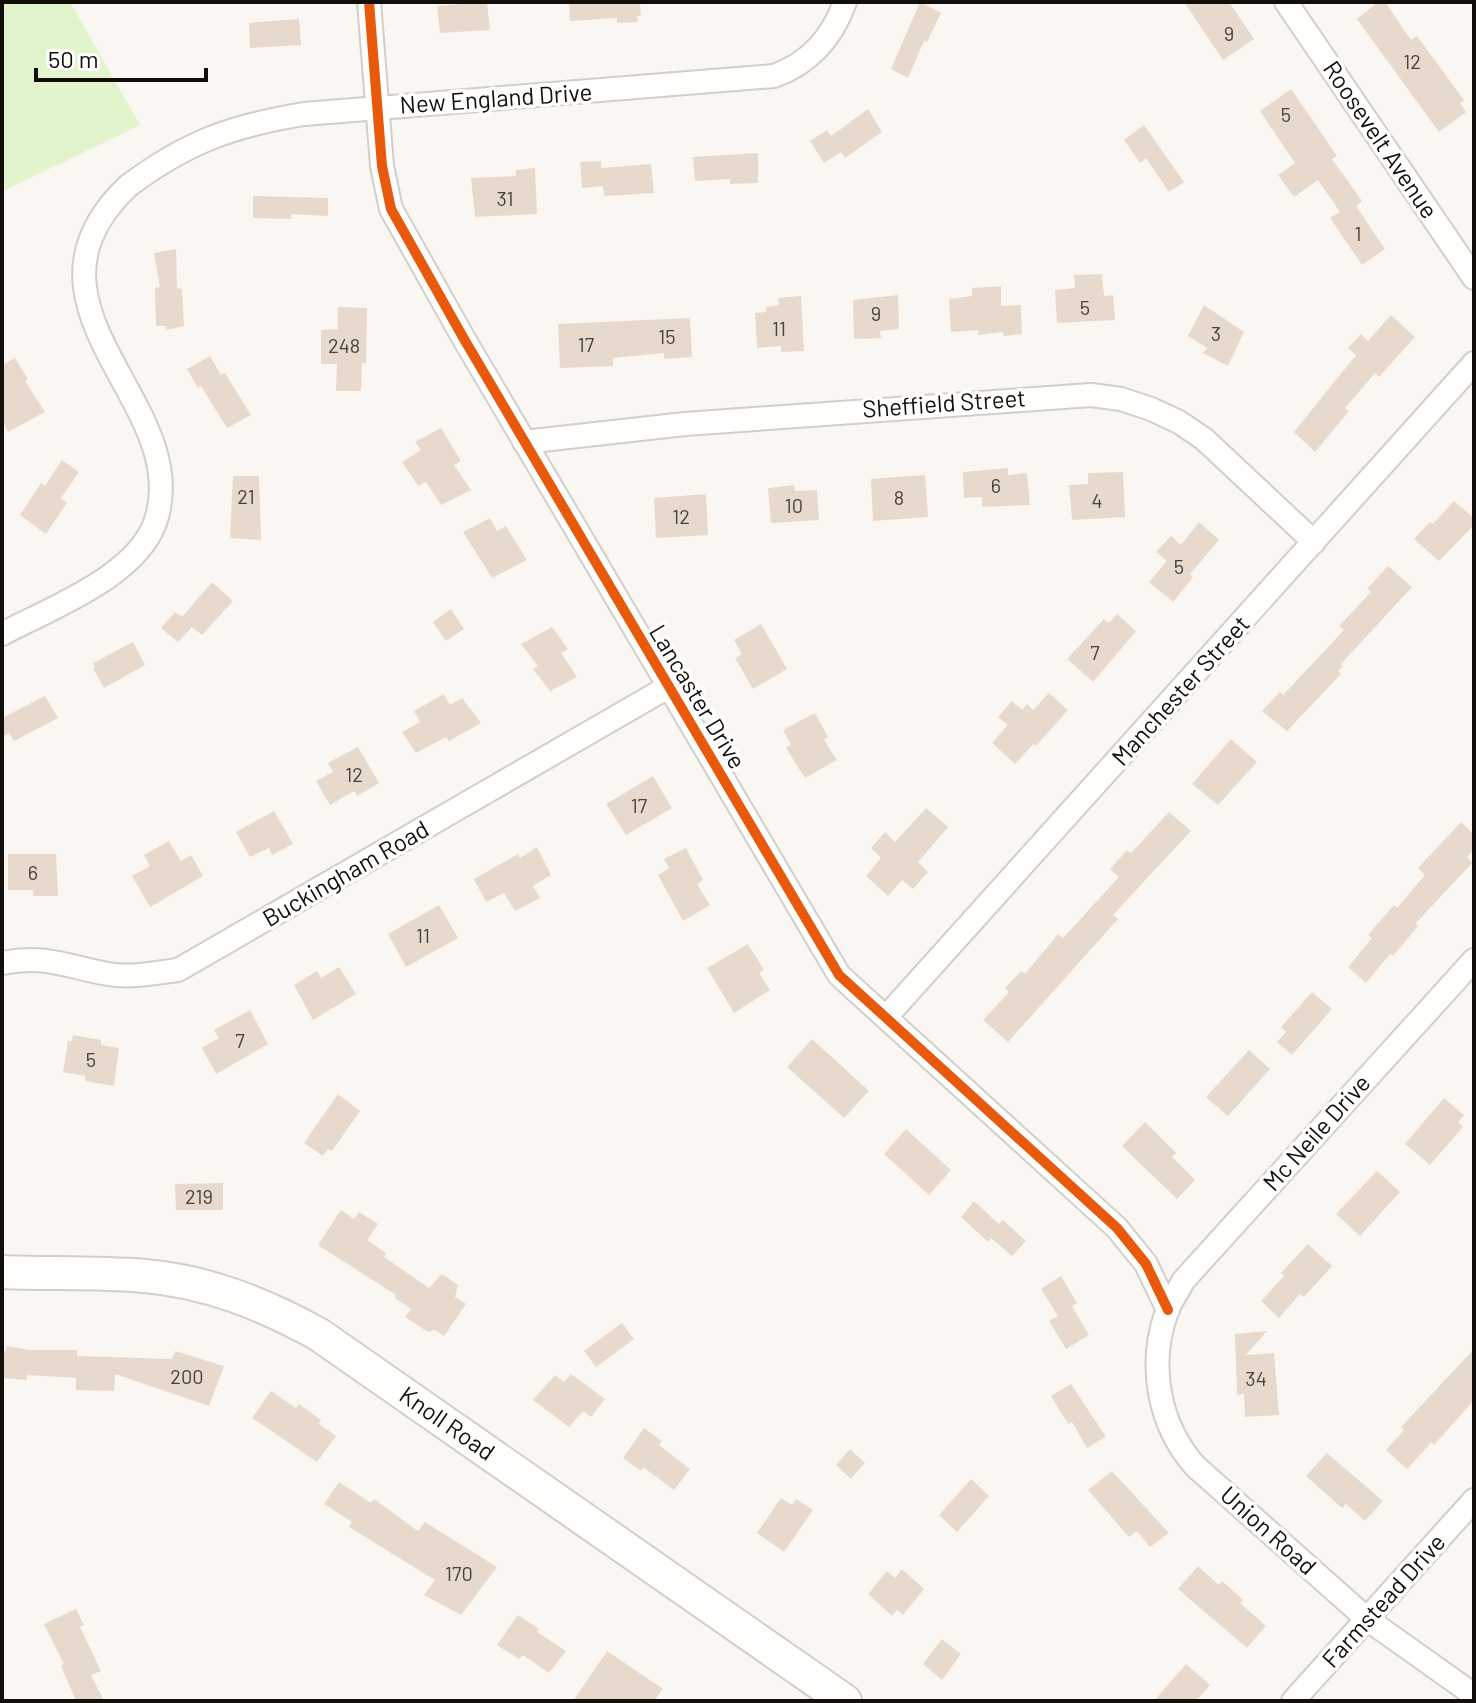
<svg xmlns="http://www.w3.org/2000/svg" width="1476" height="1703" font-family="Barlow,sans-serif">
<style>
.green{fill:#e2f4cc}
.building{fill:#e7dacd}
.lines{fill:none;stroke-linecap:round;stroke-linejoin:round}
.street-casing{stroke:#d2cfca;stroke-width:26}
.secondary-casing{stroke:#d2cfca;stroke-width:36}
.street{stroke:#fefefd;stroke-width:22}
.secondary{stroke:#fefefd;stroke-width:32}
.cycleway-casing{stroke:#fff;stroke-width:15}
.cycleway{stroke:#e8590c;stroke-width:10}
.labels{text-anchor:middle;stroke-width:7;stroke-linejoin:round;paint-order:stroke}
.number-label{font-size:20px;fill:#47423b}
.street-label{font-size:24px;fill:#120f0a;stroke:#fff}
</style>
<rect width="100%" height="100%" fill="#faf7f2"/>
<path class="green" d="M2,2H70L140,125L2,192Z"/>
<path class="building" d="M487,2L490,30L440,33L437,6Z
M569,2H640L641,16H637L638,22L617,23V18L570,21Z
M920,2L941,13L927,42L924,41L908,78L891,69Z
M1184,2H1229L1254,39L1223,60Z
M1378,2H1385L1411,40L1417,36L1464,100L1460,103L1466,112L1439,132L1357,19Z
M299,19L301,45L250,48L249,23Z
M1291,89L1337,156L1332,159L1362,201L1356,206L1385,249L1362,265L1330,218L1340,212L1318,180L1294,197L1278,175L1295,163L1260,111Z
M868,109L882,132L845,158L841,152L824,163L810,141L827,130L831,136Z
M1144,125L1184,182L1169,192L1146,158L1140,163L1124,140Z
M758,153V183L730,184V179L695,181L693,157Z
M601,161V168L651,164L654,193L604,196L603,186L582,188L580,162Z
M535,168L537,214L475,217L471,178L516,176V170Z
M253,196L328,198V216L291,214V219L253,218Z
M176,249L177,288L182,289L184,326L166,330V326H156L155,288L160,287L154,253Z
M1102,274L1104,296L1113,295L1115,320L1057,323L1055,290L1075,288L1074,275Z
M1001,286V306L1021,305L1022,334L1004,336L1003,332L978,335V330L951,332L949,299L972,296V288Z
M898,295L899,329L880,331L881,338L854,339L853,300Z
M801,296L804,351L781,352V346L757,348L755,313L766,312V307L779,305L778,298Z
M1204,305L1244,332L1228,366L1203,353L1207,348L1188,336Z
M338,307L367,308L366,363H362L361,391H336L337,364H321V330L338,329Z
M1391,315L1415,337L1379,377L1375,373L1345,408L1349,411L1315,452L1294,432L1356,355L1348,348L1361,334L1368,341Z
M690,318L692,357L664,359V353L613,358V366L560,368L558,324Z
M210,356L221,375L225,373L251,415L227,428L201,386L198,388L187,369Z
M15,358L28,379L25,381L45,412L8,432L2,421V365Z
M441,428L461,461L454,465L471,490L441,505L426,482L418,486L402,462L421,450L415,442Z
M62,460L79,472L61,498L67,503L46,534L20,515L41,483L45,486Z
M1008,468V475L1027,473L1030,505L982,507V497L964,498L963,472Z
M1123,472L1125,517L1072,520L1069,485L1088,484V473Z
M925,475L928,517L873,521L871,479Z
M233,476H259L261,540L230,538Z
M794,485L795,491L817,490L819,520L771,523L768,488Z
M706,494L708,535L656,538L654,498Z
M1454,501L1474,518V525L1439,561L1414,539L1430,522L1433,524Z
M490,518L497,531L506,526L527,560L492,578L463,532Z
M1199,522L1219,540L1190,574L1193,577L1173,602L1149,582L1167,561L1156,552L1171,536L1181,545Z
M1388,566L1412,587L1341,664L1343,666L1338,671L1341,674L1287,731L1262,711L1280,692L1283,695L1344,630L1339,626L1371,592L1367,589Z
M212,582L233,601L202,635L192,627L178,642L161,628L175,612L182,617Z
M451,609L464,629L446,641L433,622Z
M1117,614L1136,631L1093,682L1067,659L1104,619L1109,623Z
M761,624L787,669L753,689L735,658L742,654L734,640Z
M552,627L568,649L561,653L577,677L550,691L533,669L538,666L521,644Z
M133,642L145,665L104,688L93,668L95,667L93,663Z
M1049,693L1068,710L1036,746L1033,744L1015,764L992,743L1008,725L998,717L1012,701L1022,710L1027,704L1033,710Z
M444,694L450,705L462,698L481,723L449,741L446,737L416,753L402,732L420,722L414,711Z
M45,696L58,718L14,741L9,733L2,737V718Z
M815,713L828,737L824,740L837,760L805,778L786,748L791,744L783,730Z
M1231,739L1257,762L1218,805L1192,784Z
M358,747L379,783L357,796L354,791L330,805L316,781L333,772L328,763Z
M653,776L672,808L626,835L606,804Z
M926,808L948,827L918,862L928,872L913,889L902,880L888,896L866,876L881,858L871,848L885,832L895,842Z
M274,811L293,844L272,855L269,848L250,857L236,832Z
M1169,812L1191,831L1113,915L1118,919L1008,1042L983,1020L1009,992L1005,988L1021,971L1025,974L1058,934L1063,938L1119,877L1110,869L1127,850L1131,853Z
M1461,822L1474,835V849L1467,857L1472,863L1415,924L1418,926L1393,956L1390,954L1366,983L1348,967L1372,938L1368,935L1394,905L1397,908L1425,875L1418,868Z
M169,841L181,861L191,855L203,876L150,907L132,876L150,866L144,855Z
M537,847L551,875L533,886L540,898L515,911L504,893L486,902L474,879L518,854L520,858Z
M686,848L703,880L697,884L710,905L683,921L658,875L669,868L664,859Z
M8,854H56L58,896H33V890H8Z
M439,905L458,938L406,967L388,934Z
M748,944L764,970L759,973L770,990L734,1013L707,968Z
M339,967L356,994L313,1020L294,985L317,971L321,978Z
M1312,992L1332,1009L1292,1055L1277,1042L1286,1032L1281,1027Z
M250,1010L268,1044L216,1074L202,1048L219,1038L214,1030Z
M73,1035L101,1040V1045L119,1048L114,1086L85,1081V1076L63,1072L68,1041H72Z
M812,1039L869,1091L844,1118L787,1067Z
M1249,1050L1270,1069L1228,1116L1206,1097Z
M338,1094L360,1111L332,1151L328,1149L323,1156L304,1143Z
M1444,1098L1464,1115L1458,1122L1463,1127L1430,1165L1405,1144Z
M1145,1122L1176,1153L1172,1157L1195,1180L1177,1199L1122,1146Z
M906,1129L951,1170L929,1195L884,1154Z
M1377,1171L1400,1192L1360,1236L1336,1214Z
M223,1183V1210H176L175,1184Z
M974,1201L999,1224L1003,1220L1026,1241L1012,1256L991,1238L988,1242L961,1217Z
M341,1210L354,1219L359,1212L378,1224L367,1240L386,1253L384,1257L429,1288L442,1274L458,1285L455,1297L466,1304L444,1336L435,1330L428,1332L405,1317L411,1309L395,1298L396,1295L318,1245Z
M1308,1244L1332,1266L1304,1297L1300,1294L1279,1318L1261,1301L1284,1276L1281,1273Z
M1061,1276L1077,1303L1072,1306L1089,1335L1066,1349L1049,1321L1058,1316L1041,1289Z
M622,1323L634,1339L596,1367L584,1351Z
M1267,1331L1246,1355L1274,1353L1279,1415L1245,1417L1244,1394L1237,1395L1235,1334Z
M7,1346L29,1350H77V1356L172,1359L175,1351L224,1366L209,1406L115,1374L114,1391L76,1390V1378L27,1375V1380L2,1378V1351H6Z
M1474,1349V1400L1434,1445L1432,1442L1407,1469L1386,1450L1404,1430L1401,1427Z
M571,1374L605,1399L591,1417L583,1411L569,1427L533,1400L555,1375L564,1382Z
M1071,1384L1106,1437L1087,1448L1072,1422L1068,1424L1051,1396Z
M271,1391L296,1408L299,1404L321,1420L319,1424L336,1436L317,1462L252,1418Z
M644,1428L662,1441L659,1445L690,1469L674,1490L643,1467L641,1471L623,1458Z
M850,1449L865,1463L851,1479L836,1465Z
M1327,1453L1383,1501L1365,1521L1346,1504L1342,1508L1306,1476Z
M1112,1471L1169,1533L1150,1547L1137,1531L1129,1537L1088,1490Z
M971,1479L989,1496L957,1532L939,1515Z
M339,1482L371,1503L374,1499L418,1531L425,1522L497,1567L461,1615L424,1595L435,1580L349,1527L352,1522L324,1504Z
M781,1498L792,1505L796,1499L813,1510L784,1552L757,1533Z
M1198,1566L1219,1585L1222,1581L1243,1600L1240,1603L1266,1626L1247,1648L1178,1589Z
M902,1569L924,1589L903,1615L897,1610L892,1616L868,1594L887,1571L895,1578Z
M76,1609L84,1625L80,1627L101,1671L91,1675L104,1701H76L61,1666L64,1664L44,1624Z
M518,1615L539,1629L537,1632L566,1651L549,1673L523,1655L519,1659L497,1645Z
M942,1639L961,1654L942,1680L923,1664Z
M607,1651L663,1689L654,1701H573Z
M1186,1664L1210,1685L1196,1701H1154Z"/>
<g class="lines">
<g class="street-casing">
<path id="street" d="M369,2L382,166L391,209L464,339L839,975L1117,1228L1146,1264L1168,1310
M1286,2L1474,278
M524,442L685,424L1091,395L1121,399L1151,409L1179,422L1204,439L1314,542
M2,634C51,608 135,577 155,523C197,404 0,308 128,186C187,142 231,126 304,114L774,76C810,63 832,38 845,2
M1474,960L1183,1281C1178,1292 1169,1303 1166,1314C1148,1367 1159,1425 1195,1466L1367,1619L1474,1695
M2,963C46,954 67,967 108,974C131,978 155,973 178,970L668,687
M886,1017L1474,363
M1293,1701L1474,1500"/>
</g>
<g class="secondary-casing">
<g id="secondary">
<path id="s1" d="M2,1272C49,1274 97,1272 144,1276C207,1281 263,1304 318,1334L845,1701"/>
</g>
</g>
<use href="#street" class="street"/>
<use href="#secondary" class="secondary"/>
<g class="cycleway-casing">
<path id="cycleway" d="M369,2L382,166L391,209L464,339L839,975L1117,1228L1146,1264L1168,1310"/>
</g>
<use href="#cycleway" class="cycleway"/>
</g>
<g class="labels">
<g class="number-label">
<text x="1229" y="41">9</text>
<text x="1412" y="69">12</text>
<text x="1286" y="122">5</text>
<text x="505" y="206">31</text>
<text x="1358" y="241">1</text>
<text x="1085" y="315">5</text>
<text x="876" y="321">9</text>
<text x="779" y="336">11</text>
<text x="1216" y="341">3</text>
<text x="667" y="344">15</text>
<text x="586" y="352">17</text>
<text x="344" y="353">248</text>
<text x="996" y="493">6</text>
<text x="246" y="504">21</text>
<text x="899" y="505">8</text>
<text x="1097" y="508">4</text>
<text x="794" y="513">10</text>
<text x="681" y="524">12</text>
<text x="1179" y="574">5</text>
<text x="1095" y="660">7</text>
<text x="354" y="782">12</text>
<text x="639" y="813">17</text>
<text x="33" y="880">6</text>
<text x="423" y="943">11</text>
<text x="240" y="1048">7</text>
<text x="91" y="1067">5</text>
<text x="199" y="1204">219</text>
<text x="187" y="1384">200</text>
<text x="1256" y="1386">34</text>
<text x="459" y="1581">170</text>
</g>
<g class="street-label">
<text transform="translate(496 99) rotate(-4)" y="8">New England Drive</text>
<text transform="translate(1380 140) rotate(56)" y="8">Roosevelt Avenue</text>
<text transform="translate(944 404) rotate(-4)" y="8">Sheffield Street</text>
<text transform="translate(1181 691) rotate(-48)" y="8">Manchester Street</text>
<text transform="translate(697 697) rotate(59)" y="8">Lancaster Drive</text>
<text transform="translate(346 874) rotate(-30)" y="8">Buckingham Road</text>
<text transform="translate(1317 1133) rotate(-48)" y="8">Mc Neile Drive</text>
<text dy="8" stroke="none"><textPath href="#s1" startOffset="484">Knoll Road</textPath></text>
<text transform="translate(1268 1531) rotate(42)" y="8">Union Road</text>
<text transform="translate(1384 1601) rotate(-48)" y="8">Farmstead Drive</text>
</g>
</g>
<rect width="1476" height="1703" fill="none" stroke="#120f0a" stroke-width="8"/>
<path d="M36 68v12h170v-12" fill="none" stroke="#120f0a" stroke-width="4"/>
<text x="48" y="68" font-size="24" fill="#120f0a" stroke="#ffffff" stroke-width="6" paint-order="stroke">50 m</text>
</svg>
